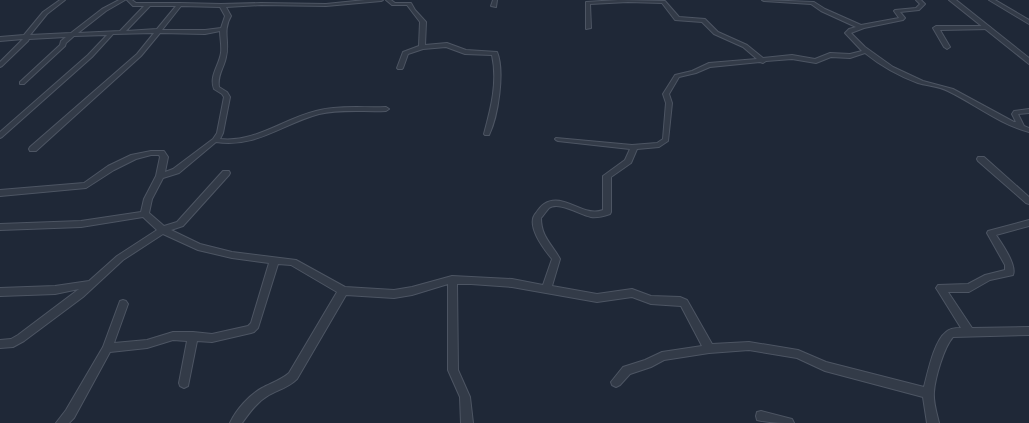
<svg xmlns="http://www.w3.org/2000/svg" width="1029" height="423" font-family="Montserrat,sans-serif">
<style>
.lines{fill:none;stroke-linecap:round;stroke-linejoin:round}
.minor-casing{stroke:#4d5563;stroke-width:2}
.tertiary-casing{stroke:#4d5563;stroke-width:2}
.minor{fill:#333b48;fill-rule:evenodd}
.tertiary{fill:#333b48;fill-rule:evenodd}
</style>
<rect width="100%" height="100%" fill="#1f2837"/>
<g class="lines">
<g class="minor-casing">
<path id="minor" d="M60,0H65L47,14L30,35L71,33L102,9L119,0H125L106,11L78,33L120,31L144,6H133L127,0H132L136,3H180L221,4L261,3L326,4L365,0H383L381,1L326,6L261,5L226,7L231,16C222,31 230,42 226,57C224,68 217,75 219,87L227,92L230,97L223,133L220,139C255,143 283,119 316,111C339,105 363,108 386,107L389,109L386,111C364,112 340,109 319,114C282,124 257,148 216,142L179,173L163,178L152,199L149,213L164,226L177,222L223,171H229L230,173L229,175L183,226L171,230L200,244L232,252L296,260L345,287L394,290L412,287L452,276L512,279L543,285L552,259C544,249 525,225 536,213C538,210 541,206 544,204C563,191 583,218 603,210V176L625,160L630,149L558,141L556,140L555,139L556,138L632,145L657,143L663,139L666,103L663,94L675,75L692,71L709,63L757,59L743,47L714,34L702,22L675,20L662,3L628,2L590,4L591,28L586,29V2L618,0L665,1L679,17L705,19L718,32L747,45L763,58L792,55L815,59L830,53L850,54L862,51L845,33L849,29L856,27L821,11L811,4L764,1L762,0L814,2L825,9L861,25L899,18L894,11L895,10L916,8L920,4L916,0H921L925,4L919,10L900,12L905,18L903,20L864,28L851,33L865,47L893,67L923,81L953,89L1014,122H1016L1012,114L1014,111L1029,109V113L1018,114L1024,126L1029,128V132C999,124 975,104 948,91C938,86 928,86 918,83C899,76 881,66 865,53L850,58L831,57L816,63L792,59L766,61L763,63L760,62L710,67L696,73L679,77L669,94L672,103L668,141L659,147L637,149L631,163L611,177V212L610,214C604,216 598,218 591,217C580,215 559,201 549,208C546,211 544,215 541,218C541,237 552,244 560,259L552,286L597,294L632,289L651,296L680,297L687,300L712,344L749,342L798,350L826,362L924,387C928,372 934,341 946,332C950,328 956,328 961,328L938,291L936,288L938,285L968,284L985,275L1005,270V265L987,233L988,231L1029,220V226L996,235C1002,244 1017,265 1013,275L990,280L969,292H948L972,328L1029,327V335L953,337C944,347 935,378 934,392C933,402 937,414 939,423H927L923,397L825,371L797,358L749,350L709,353L664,360L651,367L630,374L620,385L616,387L612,385L611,382L623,367L645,360L662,352L702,346L681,306L651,304L632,297L597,302L512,287L471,284H457L458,370L470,397L473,423H461L460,397L448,370V284L412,295L394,298L346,295L297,379C289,387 278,390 269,395C257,402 250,412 242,423H230C236,410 249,395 262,388C271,383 281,380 289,373L337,292L291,265L278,264L258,328L254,332L251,333L212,342L197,341L188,386L184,388L180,386L179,383L187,341L173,340L147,348L110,352L74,418L69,423H56L66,410L103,347L120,301L123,300L126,301L128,304L114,343L147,340L173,332H193L212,334L248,326L251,323L269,263L232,258L198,250L163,234L123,260L83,297L24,341L13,347L0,348V340L11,339L18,335L79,289L55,294L0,296V288L55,286L89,281L117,256L157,230L143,217L81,227L0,230V224L81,221L141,212L144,199L156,176L160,157L159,155H151L136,159L114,170L86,188L0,196V190L84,183L108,166L131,155L151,151H164L168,157L165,172L173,169L213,139L217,133L224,97L222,94L214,89C209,76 219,66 221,53C222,46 220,38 220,31L205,34L160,33L141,56L36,151H30L29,149L30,147L137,54L154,33L113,34L92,57L2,137L0,138V132L88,55L107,35L74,36L66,43L65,46L24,84H20V82L60,45L61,41L66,37L29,39L28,41L2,66L0,67V62L23,39L0,41V37L24,35L43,12ZM150,6H176L157,29L126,31ZM181,6L220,7L225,16L221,28L205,30H162Z
M386,0H391L395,3H411L415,10L426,22L425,45L447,43L466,50L497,52C505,71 498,117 489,135H485L484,134C491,108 498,82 492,55L465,54L446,47L423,49L408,54L403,68L402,69H398L397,68L403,52L419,46L420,22L407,5H392Z
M493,0H497L496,7L491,6Z
M989,0H995L1029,20V24Z
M988,26L991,28L990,29L940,30L950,47L947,49L944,47L933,28L936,26Z
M978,157H984L1029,197V204L1026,203L978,161L977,159Z
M761,411L788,418L792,419L794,423C781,423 769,423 757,420L756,416L757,412Z"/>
</g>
<g class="tertiary-casing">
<path id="tertiary" d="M949,0H956L1029,58V64Z"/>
</g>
<use href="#minor" class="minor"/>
<use href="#tertiary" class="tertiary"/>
</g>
</svg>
